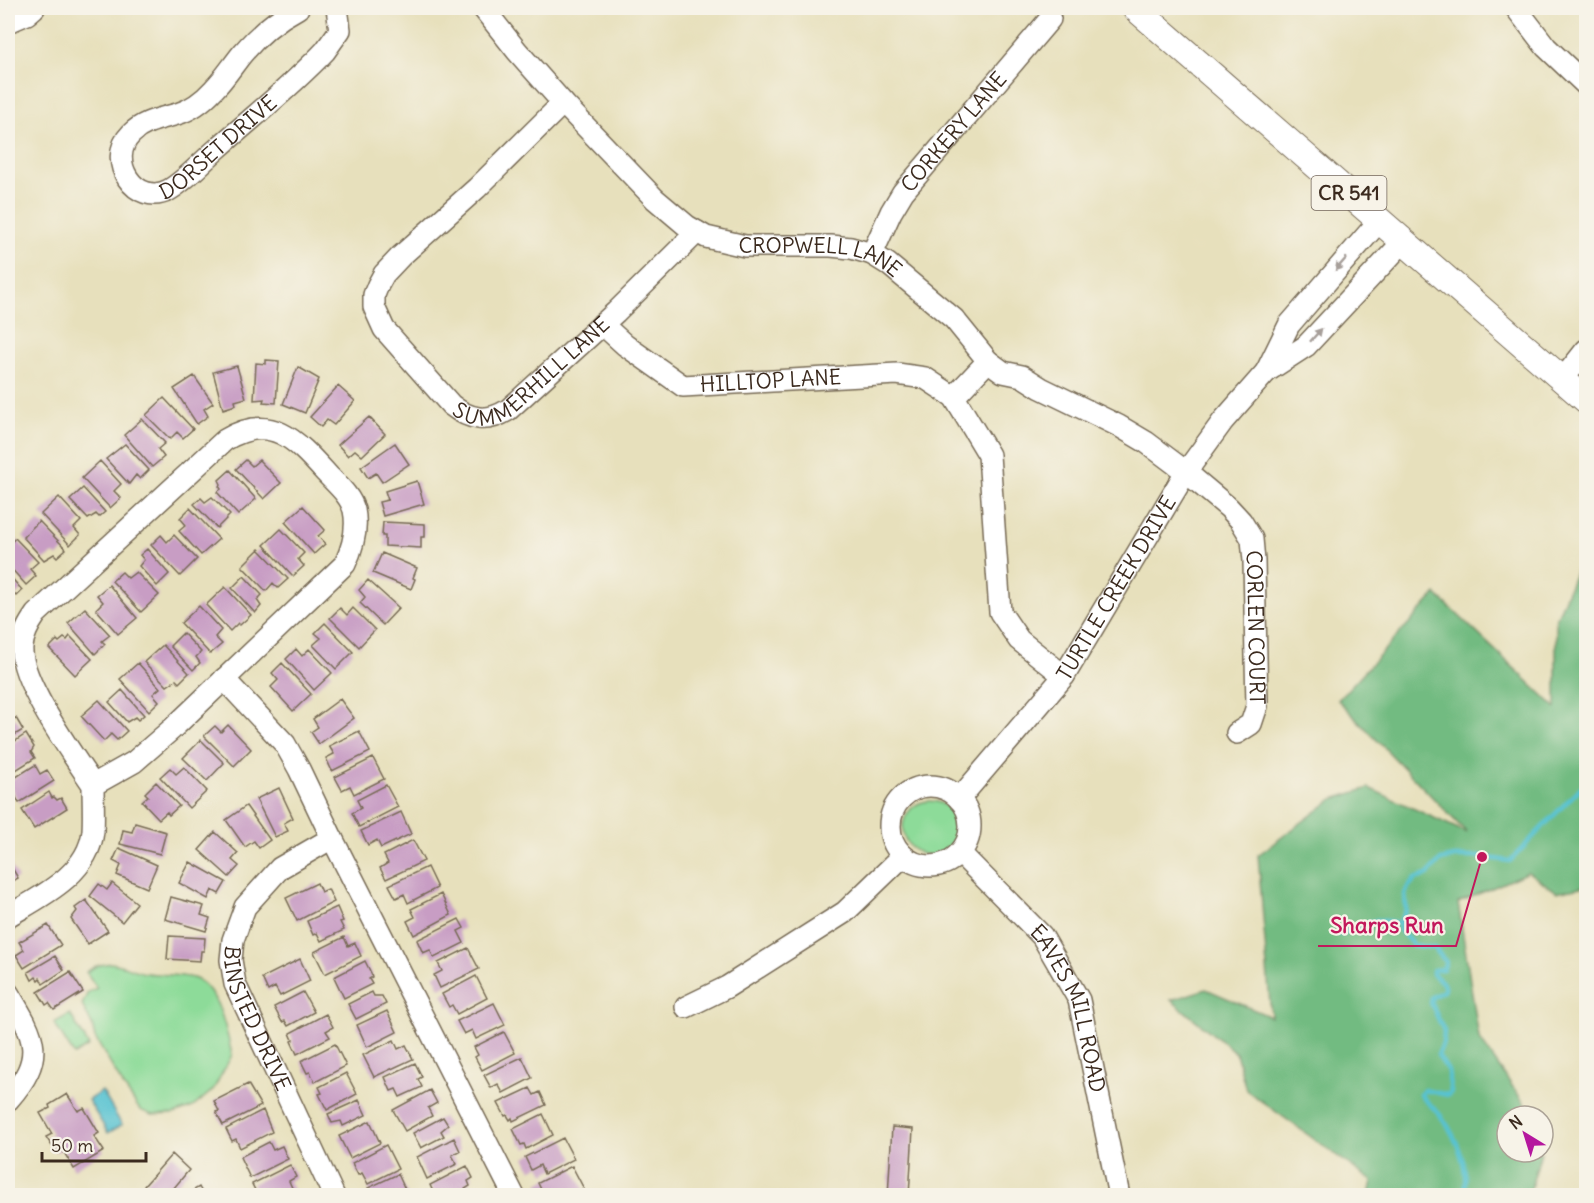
<svg xmlns="http://www.w3.org/2000/svg" width="1594" height="1203" font-family="Delius,sans-serif">
<style>
.green{fill:#8ddb99;stroke:#64825c;stroke-width:1.5}
.forest{fill:#72bb81;stroke:#567250;stroke-width:1.5}
.water{fill:#57c2d1;stroke:#497678;stroke-width:1.5}
.lines{fill:none;stroke-linecap:round;stroke-linejoin:round}
.stream{stroke:#57c2d1;stroke-width:4.5}
.building{fill:#c89dc4}
.minor-casing{stroke:#776a55;stroke-width:24}
.major-casing{stroke:#776a55;stroke-width:28}
.minor{stroke:#fff;stroke-width:21}
.major{stroke:#fff;stroke-width:26}
.oneway{fill:#a79f9a}
.labels{text-anchor:middle;stroke-width:4.5;stroke-linejoin:round;paint-order:stroke}
.shield{fill:#f7f3e8;stroke:#73665b;stroke-width:1.5}
.shield-label{font-size:20px;font-weight:bold;fill:#3b2a1e}
.street-label{font-size:21px;fill:#3b2a1e;stroke:#f7f3e8}
.leader{fill:none;stroke:#c2185b;stroke-width:2}
.callout-dot{fill:#c2185b;stroke:#f7f3e8;stroke-width:2}
.callout-label{font-size:22px;text-anchor:middle;font-weight:bold;fill:#c2185b;stroke:#f7f3e8;stroke-width:4.5;stroke-linejoin:round;paint-order:stroke}
</style>
<rect width="100%" height="100%" fill="#f7f3e8"/>
<filter id="ink" filterUnits="userSpaceOnUse"><feTurbulence type="fractalNoise" baseFrequency=".0167" numOctaves="2"/><feDisplacementMap in="SourceGraphic" scale="12" xChannelSelector="R" yChannelSelector="G"/><feConvolveMatrix kernelMatrix="1 2 1 2 8 2 1 2 1" color-interpolation-filters="sRGB"/></filter>
<filter id="wash" filterUnits="userSpaceOnUse"><feTurbulence type="fractalNoise" baseFrequency=".008" numOctaves="4" result="noise"/><feDisplacementMap in="SourceGraphic" scale="24" xChannelSelector="R" yChannelSelector="G"/><feGaussianBlur stdDeviation="1.35" result="paint"/><feColorMatrix in="noise" values="0 0 0 0 0 0 0 0 0 0 0 0 0 0 0 0 0 1.4 0 .05"/><feComposite in="paint" operator="in"/></filter>
<g filter="url(#wash)">
<rect width="100%" height="100%" fill="#e7e0bc"/>
<path class="green" d="M903 828a27 27 0 1 1 54 0a27 27 0 1 1-54 0Z
M110,963C123,964 133,971 146,973C161,975 178,974 193,978C218,985 227,1032 232,1055L213,1090L193,1107L174,1114L152,1115L140,1110L124,1087L95,1038L92,1025L82,1005L88,992L97,988L86,972L96,966Z
M70,1014L89,1046L74,1055L54,1023Z"/>
<path class="forest" d="M1586,546V886L1557,892L1528,872L1458,903L1479,1038L1533,1116H1507V1152H1541L1529,1195H1369L1372,1181L1246,1090L1236,1053L1171,1000L1206,989L1271,1017L1258,855L1333,799L1369,788L1467,833L1338,700L1436,594L1556,708V620Z"/>
<path class="water" d="M102,1091L122,1125L108,1133L88,1100Z"/>
<g class="lines">
<path class="stream" d="M1339,934L1377,920L1400,923
M1463,1196C1471,1170 1456,1135 1440,1115C1434,1107 1426,1103 1421,1094L1424,1090L1448,1095L1451,1092L1448,1071L1438,1055L1443,1043L1444,1031L1431,1003L1432,997L1443,991L1445,988L1442,982L1433,974V970L1443,969L1446,962L1434,948L1413,945L1400,930V923L1406,910L1405,894L1408,887L1415,879L1427,875L1441,860L1455,857H1482L1510,861L1586,782"/>
</g>
<g id="blocks">
<path class="building" d="M266,360L279,361L276,403L263,402L264,399L254,400L256,363L266,364Z
M237,366L246,398L235,401L236,405L223,409L213,372Z
M298,367L319,379L305,413L283,404Z
M194,376L213,403L204,409L208,416L197,424L174,389Z
M338,386L355,401L334,425L327,420L321,427L310,417Z
M164,398L193,429L183,438L177,432L170,439L146,415Z
M369,417L385,434L362,456L355,450L348,456L338,445Z
M142,419L165,443L158,449L164,457L152,467L124,435Z
M395,443L409,464L382,482L376,473L368,478L361,467Z
M125,444L149,470L140,479L136,475L129,484L106,459Z
M246,460L252,466L259,460L281,483L264,499L236,469Z
M100,461L121,484L114,491L121,498L110,508L82,478Z
M230,470L256,499L238,515L217,492L221,489L219,486L221,484L219,480Z
M417,481L424,504L383,516L379,502L388,500L385,491Z
M83,488L105,512L99,517L96,514L88,519L70,500Z
M59,497L81,521L74,528L80,535L70,545L41,514Z
M212,497L230,515L217,528L194,504L201,498L205,502Z
M303,506L325,530L318,536L325,544L314,554L285,522Z
M190,508L219,539L201,555L179,531L186,525L180,518Z
M39,521L66,549L57,557L54,554L44,560L23,537Z
M383,522L425,524V537H421V548L385,546V536H382Z
M281,529L304,553L298,559L304,566L293,576L264,545Z
M161,535L167,542L174,535L197,559L180,576L151,545Z
M15,538L38,562L30,569L36,576L26,585L8,565V546Z
M147,549L169,574L157,586L139,566L144,560L140,555Z
M259,549L288,579L278,588L273,583L266,591L242,566Z
M382,553L417,568L413,578L415,579L411,589L373,573Z
M122,572L128,578L136,572L159,595L141,612L112,581Z
M8,574L22,590L16,596L12,592L8,593Z
M244,576L262,595L257,600L261,606L255,613L232,588Z
M368,580L399,608L383,625L360,603L365,597L359,590Z
M109,585L137,618L118,634L96,609L103,602L97,595Z
M225,587L251,615L240,625L238,623L230,631L206,605Z
M199,606L221,630L215,637L222,644L210,654L181,623Z
M85,608L110,635L102,641L105,644L95,654L68,623Z
M340,608L347,615L353,608L375,630L359,647L330,618Z
M325,623L353,652L336,669L313,645L321,638L315,633Z
M183,633L201,652L196,657L200,663L193,670L170,646Z
M70,636L92,659L75,675L49,648L57,640L59,642L64,638L67,640Z
M163,645L189,673L179,683L176,680L167,686L144,662Z
M296,649L302,656L309,649L332,673L314,690L286,659Z
M138,663L160,688L153,694L159,701L149,711L120,679Z
M282,663L311,694L293,711L271,687L278,680L272,673Z
M122,690L144,715L138,720L135,717L127,722L109,702Z
M340,699L354,718L319,744L311,732L318,727L313,719Z
M99,700L127,731L117,740L111,734L104,741L81,716Z
M16,718L23,730L8,739V723Z
M228,725L251,749L234,766L204,736L215,726L221,732Z
M359,731L370,752L332,771L326,758L334,754L329,746Z
M26,734L34,747L31,752L35,758L8,775V746Z
M201,740L224,763L207,781L183,758Z
M373,758L384,779L354,794L350,786L342,790L335,777Z
M35,765L40,774L47,770L54,781L19,803L8,782Z
M184,767L207,791L189,808L160,777L170,768L176,774Z
M156,782L179,806L169,815L167,812L159,819L142,801L148,796L145,793Z
M386,785L398,807L359,827L352,813L361,808L357,800Z
M279,788L293,818L284,823L288,831L275,837L256,799Z
M49,792L52,798L54,797L57,800L61,798L67,808L34,829L22,810Z
M246,806L270,840L259,848L254,841L245,847L226,820Z
M401,812L411,834L381,848L377,840L368,845L361,831Z
M135,823L166,832L160,854L120,844L123,830L132,832Z
M215,832L238,853L232,860L239,866L229,877L199,850Z
M413,840L424,861L386,879L380,868L388,863L384,855Z
M119,848L157,865L147,888L117,875L121,865L113,861Z
M8,861L18,878L8,884Z
M190,862L226,882L219,894L212,890L208,899L179,883Z
M427,867L437,888L408,903L404,894L396,898L389,885Z
M112,883L137,903L122,922L90,896L99,884L107,890Z
M317,883L321,892L328,889L334,902L297,921L286,898Z
M441,894L451,915L414,935L407,921L415,917L411,909Z
M171,897L204,906L201,915L210,918L206,931L165,919Z
M86,900L108,931L88,944L71,919L77,911L75,908Z
M337,907L343,921L340,922L344,930L321,941L317,933L313,935L307,921Z
M459,919L464,928L458,931L464,943L434,958L430,950L423,953L417,940Z
M48,925L61,945L24,968L16,955L24,950L19,942Z
M169,936L205,938L204,951H201L200,961L167,959Z
M344,937L348,946L355,943L361,956L325,974L314,952Z
M468,948L479,969L440,988L434,975L442,971L438,963Z
M55,956L64,970L43,984L40,978L38,980L36,977L32,980L28,972Z
M300,959L310,981L280,996L275,987L268,991L262,978Z
M365,961L371,973L372,977L369,979L372,984L344,998L334,977Z
M70,972L83,992L54,1010L49,1003L46,1005L38,992Z
M476,976L487,998L457,1014L452,1005L449,1007L442,994Z
M303,992L314,1012L288,1026L285,1021L282,1022L274,1007Z
M372,992L374,996H382L386,1004L356,1019L348,1004Z
M494,1003L505,1025L476,1039L472,1030L464,1034L457,1021Z
M387,1011L397,1032L367,1047L357,1025Z
M326,1014L333,1027L326,1031L330,1037L297,1054L291,1041L293,1040L290,1033Z
M504,1032L515,1053L482,1070L475,1057L478,1055L474,1047Z
M394,1040L398,1049L406,1045L413,1059L374,1077L363,1055Z
M335,1044L346,1066L315,1082L310,1072L307,1073L301,1061Z
M522,1057L532,1078L503,1093L498,1084L491,1088L484,1075Z
M415,1063L422,1077L418,1079L422,1087L400,1097L396,1089L391,1091L385,1077Z
M346,1073L357,1094L327,1110L319,1094L322,1093L319,1087Z
M248,1084L261,1106L223,1125L216,1112L219,1111L214,1101Z
M530,1088L534,1095L540,1092L546,1105L513,1121L512,1118L510,1120L507,1115L505,1116L498,1103Z
M430,1090L437,1103L428,1108L432,1116L405,1131L393,1110Z
M67,1094L78,1111L84,1108L99,1133L94,1136L104,1151L74,1169L62,1149L56,1152L46,1137L52,1134L40,1113L50,1108L49,1105Z
M359,1100L366,1115L343,1126L341,1121L332,1123L328,1114Z
M263,1110L272,1132L240,1148L236,1139L232,1141L226,1129Z
M543,1114L553,1135L526,1149L524,1144L521,1145L513,1129Z
M443,1117L448,1125L441,1131L444,1136L421,1148L413,1133Z
M370,1121L380,1143L350,1158L339,1136Z
M892,1127L913,1129L909,1196H888Z
M454,1138L460,1151L452,1155L457,1164L427,1179L417,1157Z
M563,1138L574,1159L544,1174L540,1165L531,1170L525,1157Z
M269,1142L273,1150L282,1146L288,1159L250,1178L240,1157Z
M386,1145L398,1169L368,1184L362,1173L358,1175L352,1163Z
M172,1154L189,1170L168,1195L160,1188L154,1195L144,1186Z
M290,1165L296,1177L289,1181L293,1190L283,1196H258L252,1184Z
M467,1166L473,1178L468,1181L470,1186L465,1189L466,1192L460,1196H435L430,1185Z
M572,1166L584,1189L571,1196H544L538,1183Z
M398,1174L408,1196H372L368,1188Z
M199,1187L204,1196H184Z"/>
</g>
</g>
<g filter="url(#ink)">
<use href="#blocks" fill-opacity="0" stroke="#776a55" stroke-width="1.5"/>
<g class="lines">
<g class="minor-casing">
<g id="minor">
<path id="s1" d="M298,8C277,19 258,35 242,54C233,65 225,78 214,89C204,100 191,110 177,114C160,119 144,121 131,134C105,160 136,208 169,190C185,181 203,161 217,149C253,117 292,86 325,51L340,30L337,8"/>
<path id="s2" d="M483,8L517,51L563,103L655,199L687,226L706,237L745,246H831L851,248L872,254L888,264L954,319L988,361L1003,372L1022,376L1041,388L1119,426L1146,442L1186,472L1229,508L1241,521L1252,539L1254,561L1257,706L1251,724L1237,733"/>
<path d="M1516,8L1546,47L1586,85"/>
<path d="M8,22L27,14L34,8"/>
<path id="s3" d="M563,103L477,188L401,256L384,274L378,285L374,295V307L384,329L451,405C470,420 487,423 508,410L616,312L697,232"/>
<path d="M1380,220L1289,325L1266,372L1306,346L1404,241"/>
<path id="s4" d="M872,254L891,212L903,192L1050,19"/>
<path id="s5" d="M602,324L625,345L683,386L897,374L925,378L954,397L989,455L1000,612L1019,640L1064,676"/>
<path d="M1563,379L1586,350"/>
<path d="M954,397L988,361"/>
<path d="M224,679L285,744L299,769L332,838L514,1196"/>
<circle cx="930" cy="826" r="40"/>
<path id="s6" d="M959,799L1064,676L1186,472L1223,421L1266,372"/>
<path id="s7" d="M332,838L280,868L245,907L233,940L231,960L235,984L334,1196"/>
<path id="s8" d="M960,853L1042,936L1079,1000L1119,1196"/>
<path d="M8,916C40,897 89,874 93,831C94,816 93,800 93,785L134,762L172,729L345,564C353,547 358,529 354,510C350,495 336,484 326,473C296,440 271,412 225,440L36,614C29,624 23,634 22,647C19,680 73,755 93,785"/>
<path d="M8,993C36,1038 46,1057 8,1100"/>
<path d="M686,1007L727,987L845,912L903,856"/>
</g>
</g>
<g class="major-casing">
<path id="major" d="M1135,8L1586,400"/>
</g>
<use href="#minor" class="minor"/>
<use href="#major" class="major"/>
</g>
<defs><path id="oneway-solid" d="M-6-.8H1V-3.2L6.5 0L1 3.2V.8H-6Z" transform="scale(1.5)"/></defs>
<g class="oneway">
<use href="#oneway-solid" transform="translate(1341 264) rotate(131)"/>
<use href="#oneway-solid" transform="translate(1316 335) rotate(-48)"/>
</g>
</g>
<g class="labels">
<rect class="shield" x="1311.5" y="176" width="75" height="34" rx="4.5"/>
<g class="shield-label">
<text x="1349" y="200">CR 541</text>
</g>
<g class="street-label">
<text dy="7" stroke="none"><textPath href="#s4" startOffset="148">CORKERY LANE</textPath></text>
<text dy="7" stroke="none"><textPath href="#s1" startOffset="374">DORSET DRIVE</textPath></text>
<text dy="7" stroke="none"><textPath href="#s2" startOffset="438">CROPWELL LANE</textPath></text>
<text dy="7" stroke="none"><textPath href="#s3" startOffset="508">SUMMERHILL LANE</textPath></text>
<text dy="7" stroke="none"><textPath href="#s5" startOffset="190">HILLTOP LANE</textPath></text>
<text dy="7" stroke="none"><textPath href="#s6" startOffset="264">TURTLE CREEK DRIVE</textPath></text>
<text dy="7" stroke="none"><textPath href="#s2" startOffset="1060">CORLEN COURT</textPath></text>
<text dy="7" stroke="none"><textPath href="#s8" startOffset="195">EAVES MILL ROAD</textPath></text>
<text dy="7" stroke="none"><textPath href="#s7" startOffset="231">BINSTED DRIVE</textPath></text>
</g>
</g>
<path class="leader" d="M1482 857L1456 946H1318"/>
<circle class="callout-dot" cx="1482" cy="857" r="6"/>
<g class="callout-label">
<text x="1387" y="933">Sharps Run</text>
</g>
<rect width="1594" height="1203" fill="none" stroke="#f7f3e8" stroke-width="30"/>
<g transform="translate(1525 1134) rotate(322)"><circle r="28" fill="#f7f3e8" stroke="#aca397" stroke-width="1.5"/>
<path d="M0-4.5L10 22L0 15L-10 22Z" fill="#b5179e"/>
<text y="-9" font-size="16" font-weight="bold" text-anchor="middle" fill="#3b2a1e">N</text>
</g>
<path d="M42 1152v9h104v-9" fill="none" stroke="#3b2a1e" stroke-width="3"/>
<text x="51" y="1152" font-size="18" fill="#3b2a1e" stroke="#f7f3e8" stroke-width="4.5" paint-order="stroke">50 m</text>
</svg>
